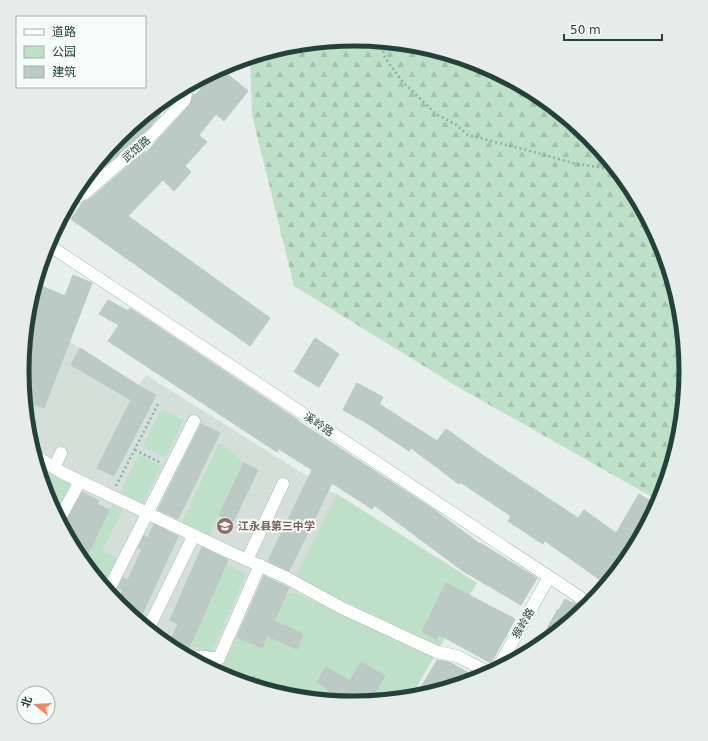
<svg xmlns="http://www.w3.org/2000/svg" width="708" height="741" font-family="'DejaVu Sans','Noto Sans SC',sans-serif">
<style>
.built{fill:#d4dfda}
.green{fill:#bfe0c8}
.forest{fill:url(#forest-firs)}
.building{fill:#bbcac4;stroke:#b8c9c2}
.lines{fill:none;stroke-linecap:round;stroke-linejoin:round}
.minor-casing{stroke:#a8b8b2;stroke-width:13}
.path{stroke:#86b3a5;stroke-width:2.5;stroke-dasharray:2 3;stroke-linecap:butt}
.minor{stroke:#fff;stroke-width:12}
.labels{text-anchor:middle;stroke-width:4;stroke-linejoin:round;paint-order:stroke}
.street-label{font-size:11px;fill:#24423a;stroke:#f7fbf9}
.education-label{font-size:11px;font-weight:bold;fill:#785e54;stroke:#f7fbf9;text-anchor:start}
.rim{fill:none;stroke:#24423a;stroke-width:5}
</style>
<defs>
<pattern id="forest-firs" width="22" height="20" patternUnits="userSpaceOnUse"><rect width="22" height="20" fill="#bfe0c8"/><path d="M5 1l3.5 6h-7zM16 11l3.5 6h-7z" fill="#a4c1ad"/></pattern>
</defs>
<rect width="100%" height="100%" fill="#e6efeb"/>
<path class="built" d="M52,340L72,343L138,386L146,375L477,583L411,697L354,702L289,696L227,677L169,646L119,605L78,555L47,497L28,435L25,406Z"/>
<path class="green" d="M162,409L184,420L165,458L143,446Z
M221,443L244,463L208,538L183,526L182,522L218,445Z
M139,455L161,466L142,504L120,492Z
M38,467L77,487L59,520L47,497Z
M337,494L477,583L440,646L299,580L297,574Z
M112,504L123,510L102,550L117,558L103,585L84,562Z
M226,564L246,574L211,654L191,645Z
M294,592L433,658L411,697L354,702L289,696L227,677L219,673L235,636L262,648L286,594Z"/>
<path class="forest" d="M354,39L419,45L481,64L539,95L589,136L630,186L661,244L680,306L686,371L680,435L659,501L458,387L294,286L252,115L250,57L289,45Z"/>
<path class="building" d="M220,68L248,91L224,121L216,114L199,135L207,142L185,166L191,172L174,191L163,180L128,216L270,318L250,346L71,219L83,202L90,199L145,151L143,156L189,106L194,94L195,95Z
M168,96L159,116L148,129L86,183L82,181L120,135Z
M73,275L92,283L44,408L25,400L22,370L26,329L29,321L27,320L28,313L39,285L65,296Z
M108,300L128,311L130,308L298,420V421L430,507L480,544V543L537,578L521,605L463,571L374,505L372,509L332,483L289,571L268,561L312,470L279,449L277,452L108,341L119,325L99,314Z
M315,338L339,354L319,387L294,372Z
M80,348L141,387L156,395L114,476L97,468L131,400L71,365Z
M357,383L383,397L379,404L437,441L446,429L481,454L578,518L584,510L616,533L639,494L657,505L637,542L632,539L602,581L545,541L543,544L508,521L511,516L460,482L459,484L411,448L409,451L365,422L343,410Z
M201,424L220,433L178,519L158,510Z
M244,463L258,470L233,522L219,515Z
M82,492L99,501L97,504L109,510L84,562L78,555L63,527Z
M154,524L178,536L139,621L117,603L123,590L118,588L123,578L128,580L142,549L138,547L144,536L148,538Z
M202,547L228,560L186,655L168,646L178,624L170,620Z
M264,576L289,588L274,621L303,634L297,649L267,636L262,648L237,637Z
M446,583L515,619L491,663L438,634L436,639L422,632Z
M565,599L572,603L573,602L584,609L536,648L558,609L559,610Z
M437,660L449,662L478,678L416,696Z
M361,662L385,676L370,701L354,702L323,699L329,690L317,682L326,667L350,681Z"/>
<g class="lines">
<g class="minor-casing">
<path id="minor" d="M70,201L85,193L153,134L184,101L189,84
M47,244L590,604
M35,456L63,473L227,551L285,577L342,608L437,652L457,656L490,673
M54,468L61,453
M59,520L80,481
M247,560L283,484
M108,591L194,421
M148,629L194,535
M192,659C200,654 210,659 219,658L260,565
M497,669L549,577"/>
</g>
<path class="path" d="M381,41L385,58L403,82L436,114L455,124L468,135L534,152L573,163L603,168L621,175
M636,197L642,212L646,216
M135,450L161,463
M116,486L158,404
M247,683L251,676L295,697"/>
<use href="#minor" class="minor"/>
</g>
<defs>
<g id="school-disc" transform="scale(0.9)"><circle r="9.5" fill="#8d6e63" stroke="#f7fbf9"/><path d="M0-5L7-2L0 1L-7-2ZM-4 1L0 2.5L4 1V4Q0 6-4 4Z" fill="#fff"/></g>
</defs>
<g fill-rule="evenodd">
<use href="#school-disc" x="225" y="526"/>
</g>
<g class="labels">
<g class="street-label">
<text transform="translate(136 149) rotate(-41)" y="4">武馆路</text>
<text transform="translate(319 424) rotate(34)" y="4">溪岭路</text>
<text transform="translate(523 623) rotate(-60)" y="4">猴岭路</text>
</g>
<g class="education-label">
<text x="238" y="530">江永县第三中学</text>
</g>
</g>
<path d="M0 0H708V741H0ZM29 371a325 325 0 1 1 650 0a325 325 0 1 1-650 0Z" fill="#e6ecea" fill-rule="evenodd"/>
<path class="rim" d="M29 371a325 325 0 1 1 650 0a325 325 0 1 1-650 0Z"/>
<rect x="16" y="16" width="130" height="72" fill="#f7fbf9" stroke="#a3b1ad"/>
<rect x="24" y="29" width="20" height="6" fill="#ffffff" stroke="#a3b1ad"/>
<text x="52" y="36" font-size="12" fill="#24423a">道路</text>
<rect x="24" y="46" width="20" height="12" fill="#bfe0c8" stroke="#a3b1ad"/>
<text x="52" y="56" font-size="12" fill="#24423a">公园</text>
<rect x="24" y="66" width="20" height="12" fill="#bbcac4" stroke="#a3b1ad"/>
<text x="52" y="76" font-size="12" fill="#24423a">建筑</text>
<g transform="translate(36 705) rotate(288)"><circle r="19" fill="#f7fbf9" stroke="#a3b1ad"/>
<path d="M0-3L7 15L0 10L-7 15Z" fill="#f4845f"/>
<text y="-6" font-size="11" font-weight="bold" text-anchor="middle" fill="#24423a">北</text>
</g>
<path d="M564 34v6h98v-6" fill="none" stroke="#24423a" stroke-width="2"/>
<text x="570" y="34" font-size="12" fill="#24423a" stroke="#f7fbf9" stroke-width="3" paint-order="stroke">50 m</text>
</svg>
